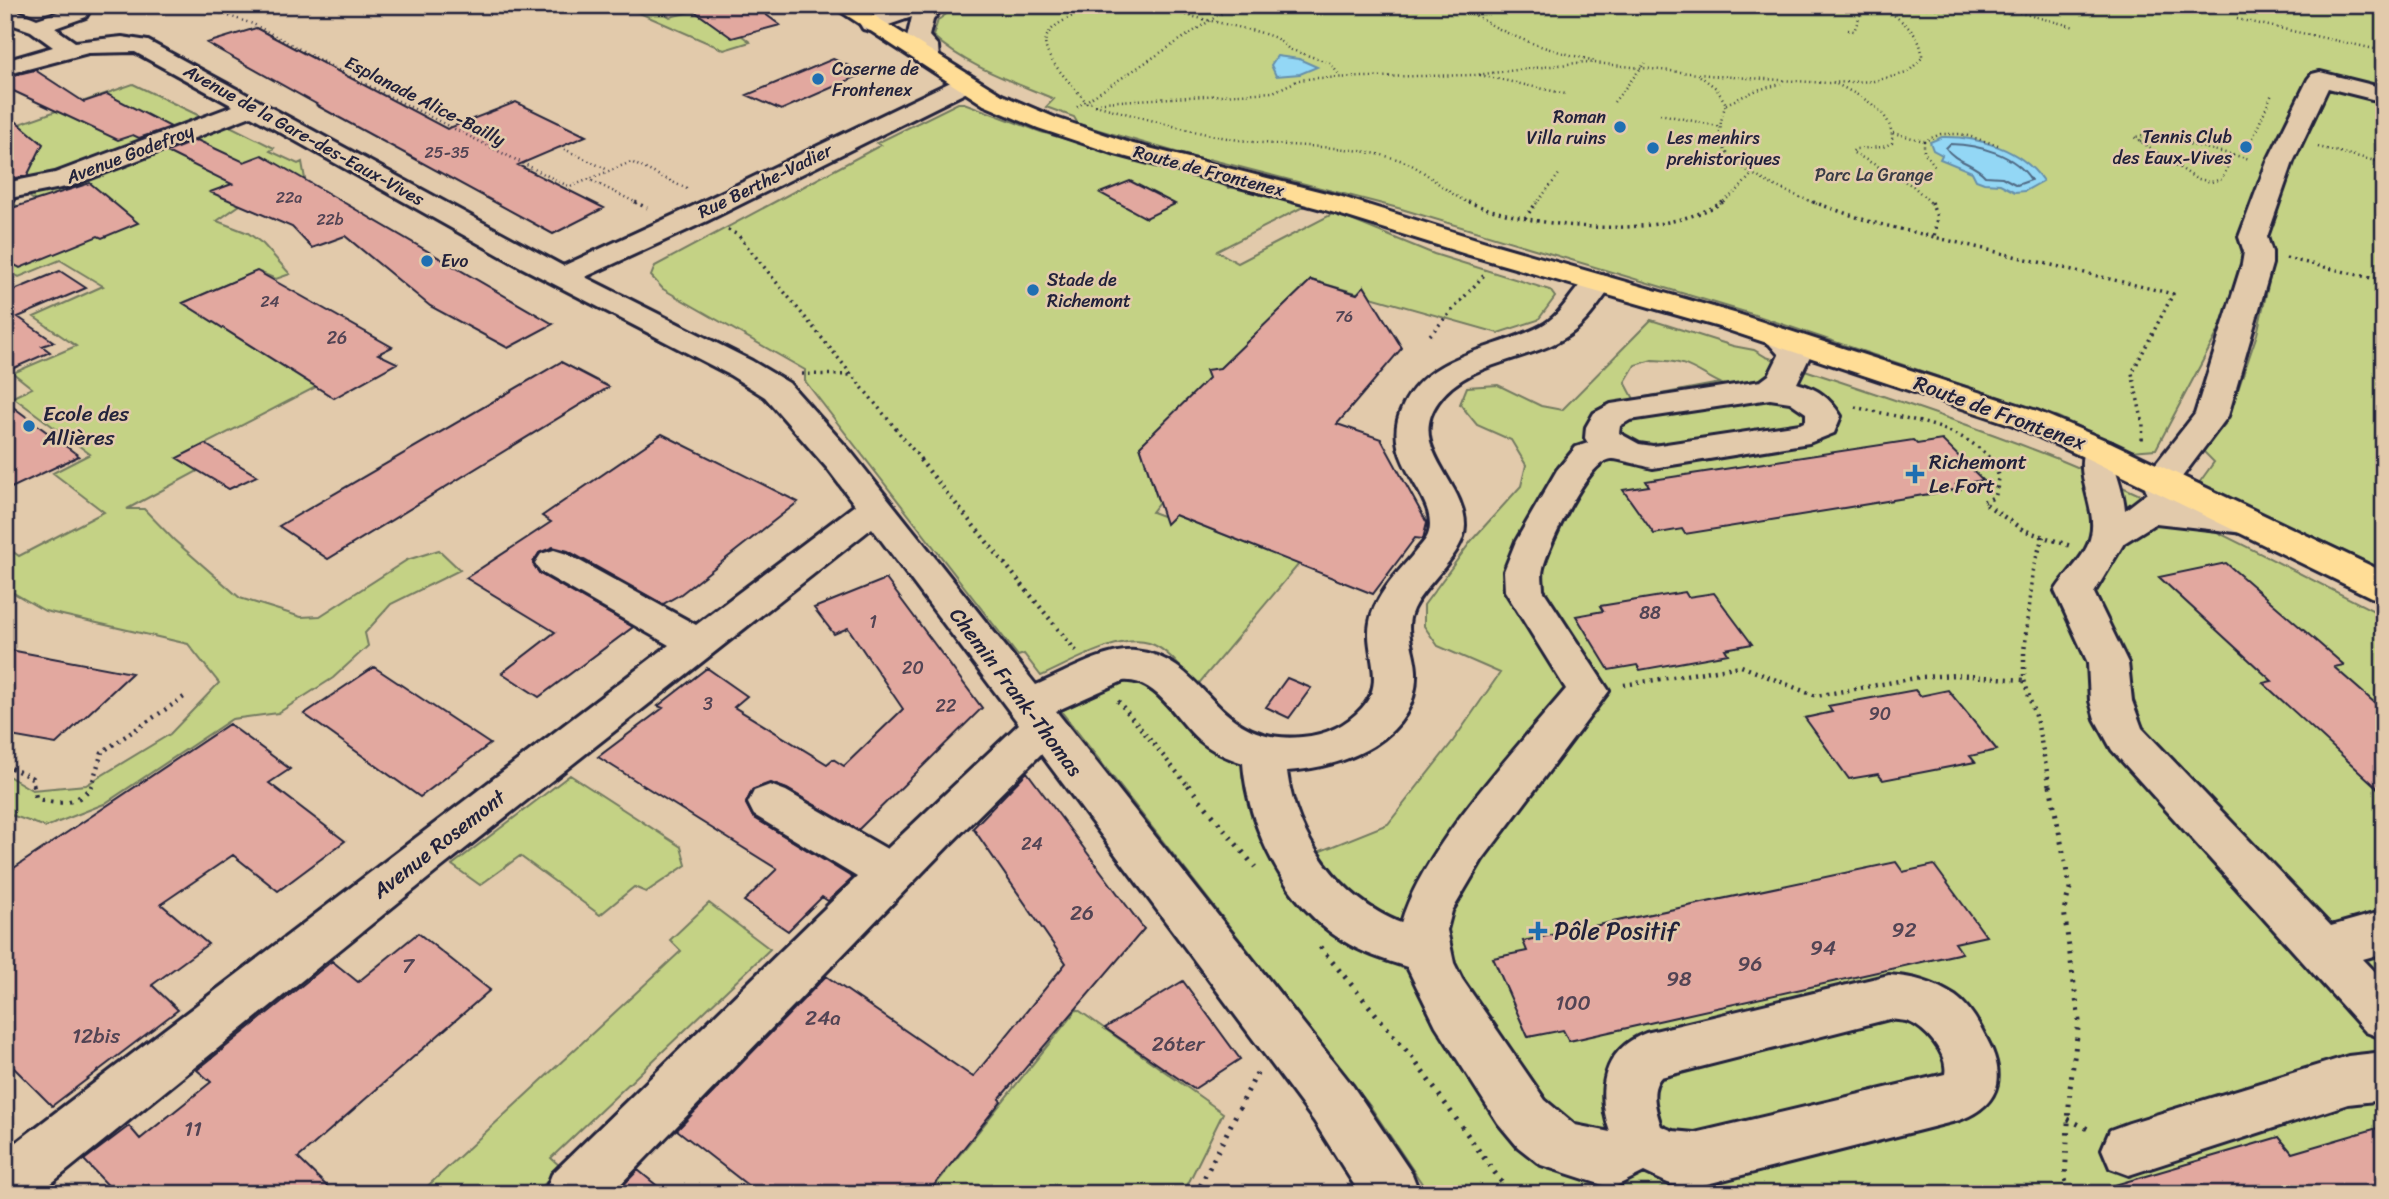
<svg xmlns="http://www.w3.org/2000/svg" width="2389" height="1199" font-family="Sriracha,sans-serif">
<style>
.green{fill:#c4d285;stroke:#737a60;stroke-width:2;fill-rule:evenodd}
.water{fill:#93d7f5;stroke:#668fab;stroke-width:2}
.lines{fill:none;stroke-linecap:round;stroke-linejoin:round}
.shore{stroke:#4f6a85;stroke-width:2}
.building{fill:#e2a89f;stroke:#22223b;stroke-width:2}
.minor-casing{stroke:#22223b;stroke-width:6}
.major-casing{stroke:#22223b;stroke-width:6}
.path-far3{stroke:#22223b;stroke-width:2.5;stroke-dasharray:1 3.5;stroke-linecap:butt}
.path-far2{stroke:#22223b;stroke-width:3.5;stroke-dasharray:2 4.5;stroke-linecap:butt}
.path-far1{stroke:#22223b;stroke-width:4.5;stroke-dasharray:2 5;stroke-linecap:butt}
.path{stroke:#22223b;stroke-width:5;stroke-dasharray:2.5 7;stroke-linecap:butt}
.minor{fill:#e2caab;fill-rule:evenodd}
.major{fill:#ffdd96;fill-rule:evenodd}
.poi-dot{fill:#1f6fb2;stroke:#e2caab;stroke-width:2.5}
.labels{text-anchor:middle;stroke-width:5;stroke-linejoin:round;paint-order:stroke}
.far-number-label{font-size:16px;fill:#524454}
.far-poi-label{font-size:18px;fill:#22223b;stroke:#e2caab;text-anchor:start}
.far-street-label{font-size:18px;fill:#22223b;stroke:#e2caab}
.far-park-label{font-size:18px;fill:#3a3c46;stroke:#e2caab}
.number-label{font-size:18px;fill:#524454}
.street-label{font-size:21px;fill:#22223b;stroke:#e2caab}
.poi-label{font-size:21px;fill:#22223b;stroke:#e2caab;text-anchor:start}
.near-number-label{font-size:21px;fill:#524454}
.near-poi-label{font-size:24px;fill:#22223b;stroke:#e2caab;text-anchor:start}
</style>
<rect width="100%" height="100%" fill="#e2caab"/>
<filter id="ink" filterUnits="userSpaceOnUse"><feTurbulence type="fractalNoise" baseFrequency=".0143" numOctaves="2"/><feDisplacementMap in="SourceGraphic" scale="14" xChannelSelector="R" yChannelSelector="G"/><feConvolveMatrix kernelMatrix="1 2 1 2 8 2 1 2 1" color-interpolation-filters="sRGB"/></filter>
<g filter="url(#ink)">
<path class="green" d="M635,5H652L670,17L694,11L732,37L741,35L750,42L724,50L628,8Z
M959,5H2384V570L2199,483L2214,462L2202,450L2227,422L2257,334L2274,260L2247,253L2218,332L2156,449L2130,451L2058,417L1755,315L1398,208L1209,159L1207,161L1078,124L1074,117L1046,107L1054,99C1014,82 965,66 933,36L938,20Z
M133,84L204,118L47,177L5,183V129Z
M958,103H964L1041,132L1220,183L1228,188L1235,187L1305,206L1217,251L1238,263L1334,213L1434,254L1550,290L1555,297L1538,320L1498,333L1311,280L1140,446L1157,498L1162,499L1152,512L1171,519L1175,515L1299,564L1196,687C1184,672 1169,649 1149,643C1118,634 1069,664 1041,676L1024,654L1018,656L805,381V370L663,289L651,276L655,266L881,145L877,143Z
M221,126H230L274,148L270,151L298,164L302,162L305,179L240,205L217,221L248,233L263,244L290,274L276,279L257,271L183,303L316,387L178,458L198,471L127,509H144L174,540L240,598L301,617L320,616L407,560L439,550L460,570L391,604L365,633L368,646L333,678L278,713L232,719L104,804L46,827L5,813V774L32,790L86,785L170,734L219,683L188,644L45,611L5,588V546L19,556L104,512L53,473L90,454L13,397L32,388L13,373L76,346L34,317L103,286L60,260L19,277L5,270V198L40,221L58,216L25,194L54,190Z
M1651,320L1733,346L1754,350L1766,357C1864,390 1962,421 2058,459C2169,505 2276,562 2384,616V1194H1429L1370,1106L1061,711L1125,680L1151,682C1166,702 1180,721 1200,737C1213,747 1230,752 1243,763L1296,879L1334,934L1373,955L1318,852L1388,824L1453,741L1500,673L1438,646L1424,626V605L1472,540L1521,486L1526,465L1511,440L1477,425L1460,404L1467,387L1498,385L1541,406L1562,410ZM1652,360C1687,361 1691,368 1720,383L1634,399L1625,382L1635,365Z
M570,775L681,847L686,865L646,892L634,887L600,915L520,856L480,885L452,865Z
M709,903L770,949L551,1158L561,1167L535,1194H419L681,951L670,940Z
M1077,1009L1223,1113L1183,1194H928Z"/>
<path class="water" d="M1277,56L1299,59L1317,67L1300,74L1276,76L1271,65Z
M1942,137C1977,136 2022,149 2043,181L2025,191L2015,192L2000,184L1984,183L1976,180L1972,172L1940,159L1942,155L1933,150L1930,142Z"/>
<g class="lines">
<path class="shore" d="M1950,144C1979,145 2015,154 2031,180L2017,185L2002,177L1985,176C1974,163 1955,162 1946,148Z"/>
</g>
<path class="building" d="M686,5H753L780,25L732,38Z
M256,28L447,129L516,102L586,136L518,165L604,208L553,234L316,105H318L207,43Z
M833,59L865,73L781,110L747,95Z
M35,70L84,102L107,94L171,127L139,138L133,135L118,140L5,87V77Z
M5,112L43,144L27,176L5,180Z
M197,140L244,162L262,155L553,324L508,348L430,306L345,236L312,248L292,227L210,192L232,184L167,152Z
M1130,181L1175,204L1146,218L1100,193Z
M90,183L138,223L102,238L98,236L20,268L5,260V202L16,200L12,208Z
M60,271L86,288L18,317L54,342L42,346L50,352L5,372V294Z
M257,271L392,347L378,354L397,363L334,398L183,303Z
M1311,280L1357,294L1364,286L1402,348L1337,424L1381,439L1427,523L1423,539L1415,538L1373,594L1175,515L1166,524L1140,446L1209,378L1206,370L1220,368Z
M561,362L609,387L328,559L279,526Z
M5,401L79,456L5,491Z
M662,434L798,502L681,594L663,604L568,551L553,547L539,553L533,564L540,574L633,627L539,697L502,673L555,632L466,578L551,522L542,516Z
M1913,440L1917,444L1942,440L1983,480L1956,485L1960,489L1685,534L1682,529L1654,534L1623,490L1649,486L1646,481Z
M205,444L257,476L229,489L177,458Z
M2226,563L2344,665L2334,667L2384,711V794L2263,683L2272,681L2159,577Z
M886,579L982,708L858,830L787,789L771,783L752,790L746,804L753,817L853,878L828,901L822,897L788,931L744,901L777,869L598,757L663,708L658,706L707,668L747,696L734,707L827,764L833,759L844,766L903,709L848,628L834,634L814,608Z
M1685,592L1688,597L1714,593L1752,644L1725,649L1728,654L1640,670L1637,665L1609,670L1576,616L1603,611L1600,606Z
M5,649L132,673L56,744L5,735Z
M374,667L490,744L420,797L304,714Z
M1287,678L1311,688L1289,718L1266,707Z
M1915,690L1920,696L1948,690L1997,750L1970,756L1975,762L1883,780L1878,774L1849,779L1805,718L1832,712L1828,706Z
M229,724L290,769L269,783L345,841L278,891L233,855L161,904L208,944L152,985L178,1010L52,1106L5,1059V874Z
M1027,772L1144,929L999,1099L1001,1101L927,1194H759L677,1130L826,976L973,1077L1066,963L973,828Z
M1896,862L1903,872L1934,865L1986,936L1955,943L1962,953L1569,1041L1563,1030L1528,1037L1493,958L1527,951L1523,941Z
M418,933L490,990L298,1158L335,1194H116L84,1160L129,1126L140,1139L211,1082L197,1070L332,961L358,982Z
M1183,981L1240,1059L1194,1089L1105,1028Z
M2384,1126V1194H2109L2108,1187L2279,1137L2292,1153Z
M638,1170L667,1194H615Z"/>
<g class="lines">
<g class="minor-casing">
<path id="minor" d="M56,5H82L89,12L86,17L55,28L75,42L122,37L148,41L563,266L687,209L957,79L965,77L973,79L977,84L973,89L707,221L585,277L752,361L789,383L851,452L1036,685C1063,674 1106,648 1135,651C1209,658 1212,746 1302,737C1325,735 1346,726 1362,708C1387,681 1364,653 1370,622C1374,598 1396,574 1412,556C1416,550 1425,542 1428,535C1442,496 1376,461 1403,406C1428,353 1496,350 1541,326C1564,314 1574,286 1589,277C1595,273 1603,275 1609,277L1614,283C1601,301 1587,323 1569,335C1530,362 1467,360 1438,402C1406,447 1465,482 1465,525C1465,554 1426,582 1413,609C1403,631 1415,649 1416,671C1419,739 1343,768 1287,771C1295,836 1340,899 1401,923C1422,849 1515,750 1566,689L1505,591L1504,571L1516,541L1557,470L1576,447L1588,443L1585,438L1586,427L1594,413L1611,404L1761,381L1769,375L1779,355L1762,336L1767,329C1788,324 1799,337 1811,354L1797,383C1818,389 1829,397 1841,416L1834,433L1809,443L1653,468C1643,466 1617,458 1611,459C1588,460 1548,547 1543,568C1541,575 1543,583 1543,590L1609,691L1482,860L1452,911L1447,930L1454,963L1462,979L1545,1100L1575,1125L1610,1132C1596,1091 1602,1050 1646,1033L1889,975C1914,977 1933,982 1955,996C1968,1005 1977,1020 1984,1034C2006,1072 2004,1103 1960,1120L1695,1187L1670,1184L1644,1172L1612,1188L1541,1165L1518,1147L1498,1123L1436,1026L1407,967C1385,960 1362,953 1342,940C1286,905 1248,828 1243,763C1227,758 1212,751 1199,740C1176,720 1157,678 1123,681L1056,711L1352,1085L1412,1174L1420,1194H1360L1314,1121L1041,754L949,845L611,1194H544L552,1174L857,877L754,815L748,803L754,791L770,785L786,791L887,849L1019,724L872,528L442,867L38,1194H5V1151L669,645L541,572L535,563L541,554L554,550L567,554L696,625L855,505L827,468L765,397L730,375L519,266L251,116L71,186L5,199V183L55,173L233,106L135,52L88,53L5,75V61L53,47L31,31L5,22V6L37,19L61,11ZM1770,399L1790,402L1806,413V421L1800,424L1653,446L1639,444L1619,433L1620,426L1630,420ZM1889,1019C1895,1020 1901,1020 1906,1021C1925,1026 1949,1055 1945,1074L1695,1133L1673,1131L1661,1126C1656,1110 1649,1090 1661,1077Z
M906,5H945L933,20L929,36L938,46L939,59L935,64H919L915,59L916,48L907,38L912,17L871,31L863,29L860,24L863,19Z
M2320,72L2384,88V102L2328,88L2293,162L2267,237L2272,252V264L2228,416L2179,481L2183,495L2178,502L2257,513L2262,521L2257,529L2244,533L2156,523L2124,543L2094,593L2128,663L2132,701L2142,728L2331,926L2384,911V953L2363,959L2384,981V1039L2366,1032L2112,750L2095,719L2090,701L2088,663L2055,591C2066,573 2087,556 2091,535C2098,506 2070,470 2088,443L2100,440L2112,443C2119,453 2114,460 2116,471C2120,484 2124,496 2125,510L2147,493L2143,480L2195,414L2242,264L2244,252L2239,237L2267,162L2308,79L2312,74Z
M2384,1052V1100L2348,1104L2129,1175L2110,1168L2102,1149L2110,1130L2129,1123L2348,1056Z"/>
</g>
<g class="major-casing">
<path id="major" d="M831,5H857L1002,95L1056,118L1133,144L1342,197L1486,242L1741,315L2037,411L2112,443L2384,572V601L2371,597L2088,459L2013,425L1719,327L1466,254L1322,209L1115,154L1038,128L984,105Z"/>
</g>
<path class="path-far3" d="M195,5L253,24L353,78L570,187L631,162L687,189L685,191
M1461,5C1501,36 1547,50 1596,61
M1886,5L2010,14L2013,11L2075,27
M1096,8L1173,12L1259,32L1276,38L1289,49L1330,63L1340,76
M1792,10L1794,5
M2013,11L2019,5
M2237,19L2384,51
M1848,30L1854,31L1864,5
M1480,75L1566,94
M1700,76L1716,88L1726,104C1722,115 1718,130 1721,142C1729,170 1792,194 1817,204
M1833,82C1858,96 1895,109 1892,143L1883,147L1855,149L1852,152L1913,186L1932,204
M1614,102L1645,63
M1086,103L1273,92L1299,80L1315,78L1475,75L1585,62L1718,76L1827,83L1874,81L1907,73L1922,58C1923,33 1898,19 1881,5
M1087,103C1044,51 1015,35 1100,5
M1726,104L1757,90L1781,84
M1095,105C1145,118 1195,134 1246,141C1297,148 1350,144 1400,160C1427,169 1445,194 1472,204
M1077,107L1234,5
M1660,114L1722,127
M1893,133L1924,141L1941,134H1961L1998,145
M2253,138L2272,94
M1924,141V152L1936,167
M2140,141L2151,142L2153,139L2150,137
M560,147L608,170
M2318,147L2384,163
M2233,155L2222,179L2211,182L2195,178L2134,137L2152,135L2250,159
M588,179L639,204
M1536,204L1560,173
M1720,204L1737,191L1753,173"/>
<path class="path-far2" d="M635,202L647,208
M1468,202C1538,229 1655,242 1723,202
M1813,202L1871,222L2173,294L2132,373L2143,424L2142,441
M1931,202L1937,217L1934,237
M1525,218L1537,202
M728,230L738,235L922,461
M2286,258L2384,281
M1430,335L1485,274
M802,374L850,375
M1855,407C1899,418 1962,424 1992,461"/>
<path class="path-far1" d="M920,460L1076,651
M1992,460L1999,476L1995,497L1983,502L2023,530L2071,546
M2043,536L2033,570L2024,652V680L2038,726L2050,787
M1624,685L1741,666L1816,696L1921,677L1956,675L2024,680
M1118,701L1189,787
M5,765L32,778L34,787
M91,787L102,752L184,697"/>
<path class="path" d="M33,785L36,799C58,804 78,806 92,785
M1188,785L1255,867
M2050,785L2070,888L2064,910L2079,1021L2070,1088L2065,1179L2069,1194
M1320,947L1414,1060L1510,1194
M2068,1119L2092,1131
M1196,1194L1258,1071"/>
<use href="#minor" class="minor"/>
<use href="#major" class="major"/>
</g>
</g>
<g class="poi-dot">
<circle cx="818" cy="79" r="7"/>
<circle cx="1620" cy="127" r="7"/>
<circle cx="2246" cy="147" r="7"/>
<circle cx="1653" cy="148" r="7"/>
<circle cx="427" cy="261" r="7"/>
<circle cx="1033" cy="290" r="7"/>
<circle cx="29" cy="426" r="7"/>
<path d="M1911.5 463.5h7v7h7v7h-7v7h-7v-7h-7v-7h7z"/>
<path d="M1534.5 920.5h7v7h7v7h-7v7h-7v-7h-7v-7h7z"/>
</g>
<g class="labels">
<g class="far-number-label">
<text x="447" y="158">25-35</text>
<text x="289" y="203">22a</text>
<text x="330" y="225">22b</text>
<text x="270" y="307">24</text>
<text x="1344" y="322">76</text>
</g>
<g class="far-poi-label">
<text x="832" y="75">Caserne de<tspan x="832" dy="21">Frontenex</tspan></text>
<text x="1606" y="123" text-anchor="end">Roman<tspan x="1606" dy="21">Villa ruins</tspan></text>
<text x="2232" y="143" text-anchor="end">Tennis Club<tspan x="2232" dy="21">des Eaux-Vives</tspan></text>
<text x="1667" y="144">Les menhirs<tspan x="1667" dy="21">prehistoriques</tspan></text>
<text x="441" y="267">Evo</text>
<text x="1047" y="286">Stade de<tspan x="1047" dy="21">Richemont</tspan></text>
</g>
<g class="far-street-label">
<text transform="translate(425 101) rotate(27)" y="6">Esplanade Alice-Bailly</text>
<text transform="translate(304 135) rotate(29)" y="6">Avenue de la Gare-des-Eaux-Vives</text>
<text transform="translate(130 154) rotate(-21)" y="6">Avenue Godefroy</text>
<text transform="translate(1209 171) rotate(15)" y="6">Route de Frontenex</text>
<text transform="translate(765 181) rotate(-26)" y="6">Rue Berthe-Vadier</text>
</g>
<g class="far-park-label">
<text x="1874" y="181">Parc La Grange</text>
</g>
<g class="number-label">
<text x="337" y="344">26</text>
<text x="1650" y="619">88</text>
<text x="873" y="628">1</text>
<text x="913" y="674">20</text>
<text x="708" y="710">3</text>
<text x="946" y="712">22</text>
<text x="1880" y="720">90</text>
<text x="1032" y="850">24</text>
</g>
<g class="street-label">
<text transform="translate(2000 413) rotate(20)" y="7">Route de Frontenex</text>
<text transform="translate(1016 692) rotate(53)" y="7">Chemin Frank-Thomas</text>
<text transform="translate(439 844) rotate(-38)" y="7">Avenue Rosemont</text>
</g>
<g class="poi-label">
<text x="43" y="421">Ecole des<tspan x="43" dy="24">Allières</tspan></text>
<text x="1929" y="469">Richemont<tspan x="1929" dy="24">Le Fort</tspan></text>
</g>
<g class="near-number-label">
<text x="1082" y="920">26</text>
<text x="1904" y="937">92</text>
<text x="1823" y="955">94</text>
<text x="1750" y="971">96</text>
<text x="408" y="973">7</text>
<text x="1679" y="986">98</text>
<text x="1573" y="1010">100</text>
<text x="823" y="1025">24a</text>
<text x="96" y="1043">12bis</text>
<text x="1178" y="1051">26ter</text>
<text x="193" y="1136">11</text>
</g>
<g class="near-poi-label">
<text x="1554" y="939">Pôle Positif</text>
</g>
</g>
<rect width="2389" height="1199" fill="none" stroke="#e2caab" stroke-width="28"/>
<rect x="14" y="14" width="2361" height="1171" fill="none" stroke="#22223b" stroke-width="2.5" filter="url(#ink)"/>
</svg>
